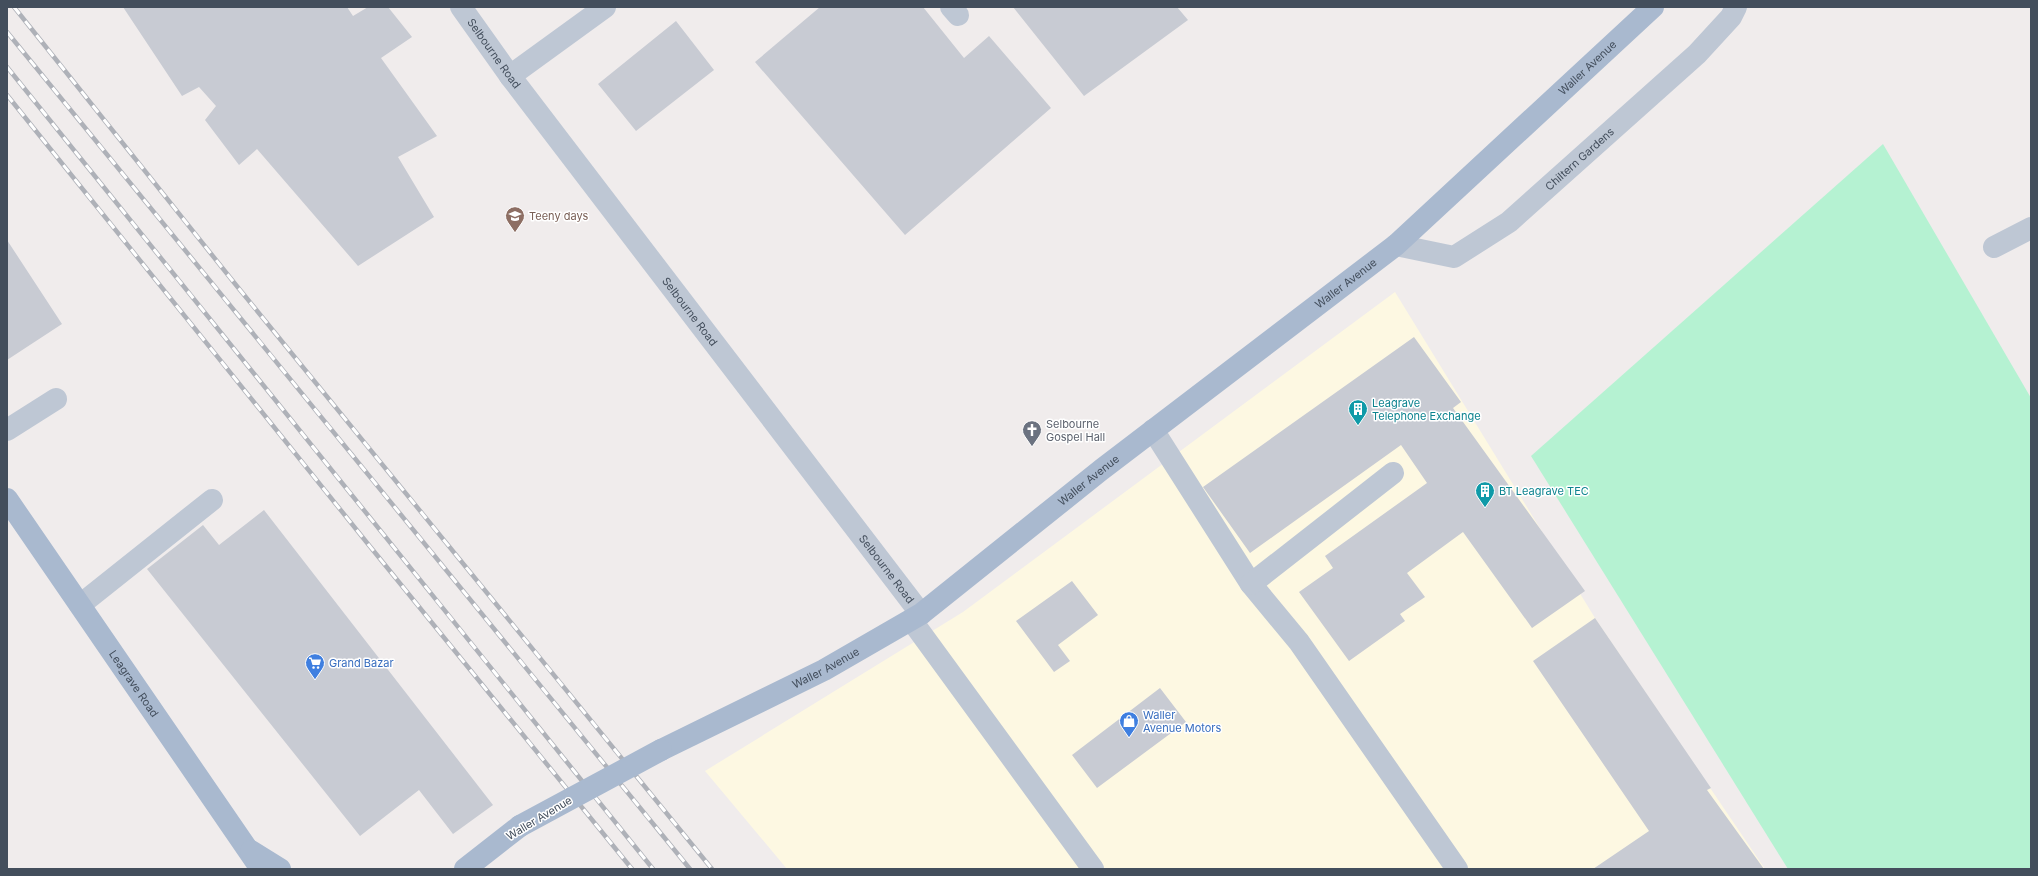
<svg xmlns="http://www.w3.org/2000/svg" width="2038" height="876" font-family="Inter,sans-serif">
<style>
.commercial{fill:#fdf8e2}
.green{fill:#b5f2d2}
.building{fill:#c8cbd3}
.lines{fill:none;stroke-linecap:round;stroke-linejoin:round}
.minor{stroke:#bec7d4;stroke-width:22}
.major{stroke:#a9b9cf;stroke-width:22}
.rail-casing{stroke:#aeb1b8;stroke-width:4.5}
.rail{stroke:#fff;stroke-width:3;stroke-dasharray:9;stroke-linecap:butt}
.major-bridge{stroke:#a9b9cf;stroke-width:22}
.labels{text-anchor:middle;stroke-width:3;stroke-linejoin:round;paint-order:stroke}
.street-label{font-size:11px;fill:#434e5c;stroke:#fff}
.education-label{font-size:11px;fill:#785e54;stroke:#fff;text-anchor:start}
.culture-label{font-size:11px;fill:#0d838f;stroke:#fff;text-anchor:start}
.worship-label{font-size:11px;fill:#5b616d;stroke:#fff;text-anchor:start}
.shop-label{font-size:11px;fill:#366cbe;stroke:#fff;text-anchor:start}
</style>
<rect width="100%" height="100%" fill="#f0ecec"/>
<path class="commercial" d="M1395,292L1595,618L1765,869H787L705,771L963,612Z"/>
<path class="green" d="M1883,144L2031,398V869H1788L1531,456Z"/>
<path class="building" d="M123,7H347L353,16L368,7H388L412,37L381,58L437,136L398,157L434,217L358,266L257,149L239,165L205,120L216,106L199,87L182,96Z
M820,7H923L964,58L989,36L1051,108L905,235L755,62Z
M1013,7H1177L1188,20L1084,96Z
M676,21L714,70L636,131L598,84Z
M7,240L62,324L7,360Z
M1414,337L1461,402L1453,408L1585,591L1532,628L1463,532L1407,573L1425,597L1400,614L1405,621L1349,661L1299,592L1333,568L1325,556L1427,483L1401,445L1250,553L1203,487Z
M264,510L493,805L453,834L419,790L360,836L147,569L203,525L219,545Z
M1072,581L1098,615L1058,645L1070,661L1054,672L1016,621Z
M1595,618L1711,788L1707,790L1764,869H1593L1649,831L1533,661Z
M1160,688L1186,722L1097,788L1072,755Z"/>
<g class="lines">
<g class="minor">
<path id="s1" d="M461,7L510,76L921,614"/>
<path d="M951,7L958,15"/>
<path d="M510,76L605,7"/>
<path id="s2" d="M1396,245L1454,257L1509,222L1697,54L1731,17L1736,7"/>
<path d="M1994,247L2031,228"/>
<path d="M7,430L56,399"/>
<path d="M1153,430L1251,584L1299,642L1457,869"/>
<path d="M1251,584L1393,473"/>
<path d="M80,605L212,500"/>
<path d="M912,621L1093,869"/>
</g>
<g class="major">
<path id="s3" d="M7,499L261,869"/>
<path id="s4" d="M661,750L824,670L921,614L1101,470L1396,245L1653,7"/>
<path d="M251,851L280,869"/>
<path d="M465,869L520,826"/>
</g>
<g class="rail-casing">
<path id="rail" d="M14,7L236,285L712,869
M7,32L690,869
M7,67L653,869
M7,95L368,544L632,869"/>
</g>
<use href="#rail" class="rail"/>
<path class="major-bridge" d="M520,826L661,750"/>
</g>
<defs>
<g id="school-pin" transform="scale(1)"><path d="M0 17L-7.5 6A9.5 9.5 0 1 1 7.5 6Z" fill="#8d6e63" stroke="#fff"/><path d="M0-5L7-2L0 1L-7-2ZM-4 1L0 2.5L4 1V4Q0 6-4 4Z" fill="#fff"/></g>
<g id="building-pin" transform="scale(1)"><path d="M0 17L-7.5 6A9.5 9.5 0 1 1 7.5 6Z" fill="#0f9aa8" stroke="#fff"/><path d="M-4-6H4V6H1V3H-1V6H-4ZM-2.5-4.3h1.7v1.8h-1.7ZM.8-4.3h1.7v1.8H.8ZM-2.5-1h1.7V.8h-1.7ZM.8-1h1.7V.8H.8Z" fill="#fff"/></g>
<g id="church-pin" transform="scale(1)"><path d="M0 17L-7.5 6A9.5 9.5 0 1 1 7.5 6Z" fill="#6b7280" stroke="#fff"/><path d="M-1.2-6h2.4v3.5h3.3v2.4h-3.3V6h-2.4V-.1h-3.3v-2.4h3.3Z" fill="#fff"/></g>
<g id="supermarket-pin" transform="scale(1)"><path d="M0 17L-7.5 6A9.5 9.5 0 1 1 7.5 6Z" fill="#3f7fe0" stroke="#fff"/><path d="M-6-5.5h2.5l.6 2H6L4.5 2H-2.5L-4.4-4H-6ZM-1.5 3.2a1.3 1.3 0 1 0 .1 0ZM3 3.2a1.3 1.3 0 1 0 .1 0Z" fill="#fff"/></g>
<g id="shop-pin" transform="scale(1)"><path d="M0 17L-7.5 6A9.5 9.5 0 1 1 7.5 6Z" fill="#3f7fe0" stroke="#fff"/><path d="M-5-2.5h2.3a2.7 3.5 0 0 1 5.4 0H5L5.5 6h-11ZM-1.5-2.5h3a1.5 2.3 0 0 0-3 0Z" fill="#fff"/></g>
</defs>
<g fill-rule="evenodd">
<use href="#school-pin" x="515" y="216"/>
<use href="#building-pin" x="1358" y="409"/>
<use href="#church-pin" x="1032" y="430"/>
<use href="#building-pin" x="1485" y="491"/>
<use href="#supermarket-pin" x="315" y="663"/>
<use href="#shop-pin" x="1129" y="721"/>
</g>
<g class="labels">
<g class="street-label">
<text dy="4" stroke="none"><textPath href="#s1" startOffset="57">Selbourne Road</textPath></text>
<text dy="4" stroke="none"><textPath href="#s4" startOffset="1156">Waller Avenue</textPath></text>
<text dy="4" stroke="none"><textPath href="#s2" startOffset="219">Chiltern Gardens</textPath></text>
<text dy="4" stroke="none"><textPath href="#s4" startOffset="832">Waller Avenue</textPath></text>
<text dy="4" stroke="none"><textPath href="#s1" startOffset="381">Selbourne Road</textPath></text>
<text dy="4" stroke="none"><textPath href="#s4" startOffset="508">Waller Avenue</textPath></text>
<text dy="4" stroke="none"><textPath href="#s1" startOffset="705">Selbourne Road</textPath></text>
<text dy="4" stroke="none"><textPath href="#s4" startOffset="184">Waller Avenue</textPath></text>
<text dy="4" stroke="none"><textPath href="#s3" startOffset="224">Leagrave Road</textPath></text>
<text transform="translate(539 818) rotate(-31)" y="4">Waller Avenue</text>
</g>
<g class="education-label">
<text x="529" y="220">Teeny days</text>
</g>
<g class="culture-label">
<text x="1372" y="407">Leagrave<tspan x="1372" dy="13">Telephone Exchange</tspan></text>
<text x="1499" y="495">BT Leagrave TEC</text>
</g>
<g class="worship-label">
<text x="1046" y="428">Selbourne<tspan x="1046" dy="13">Gospel Hall</tspan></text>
</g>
<g class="shop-label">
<text x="329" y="667">Grand Bazar</text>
<text x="1143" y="719">Waller<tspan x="1143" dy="13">Avenue Motors</tspan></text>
</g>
</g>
<rect width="2038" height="876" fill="none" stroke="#434e5c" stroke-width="16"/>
</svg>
